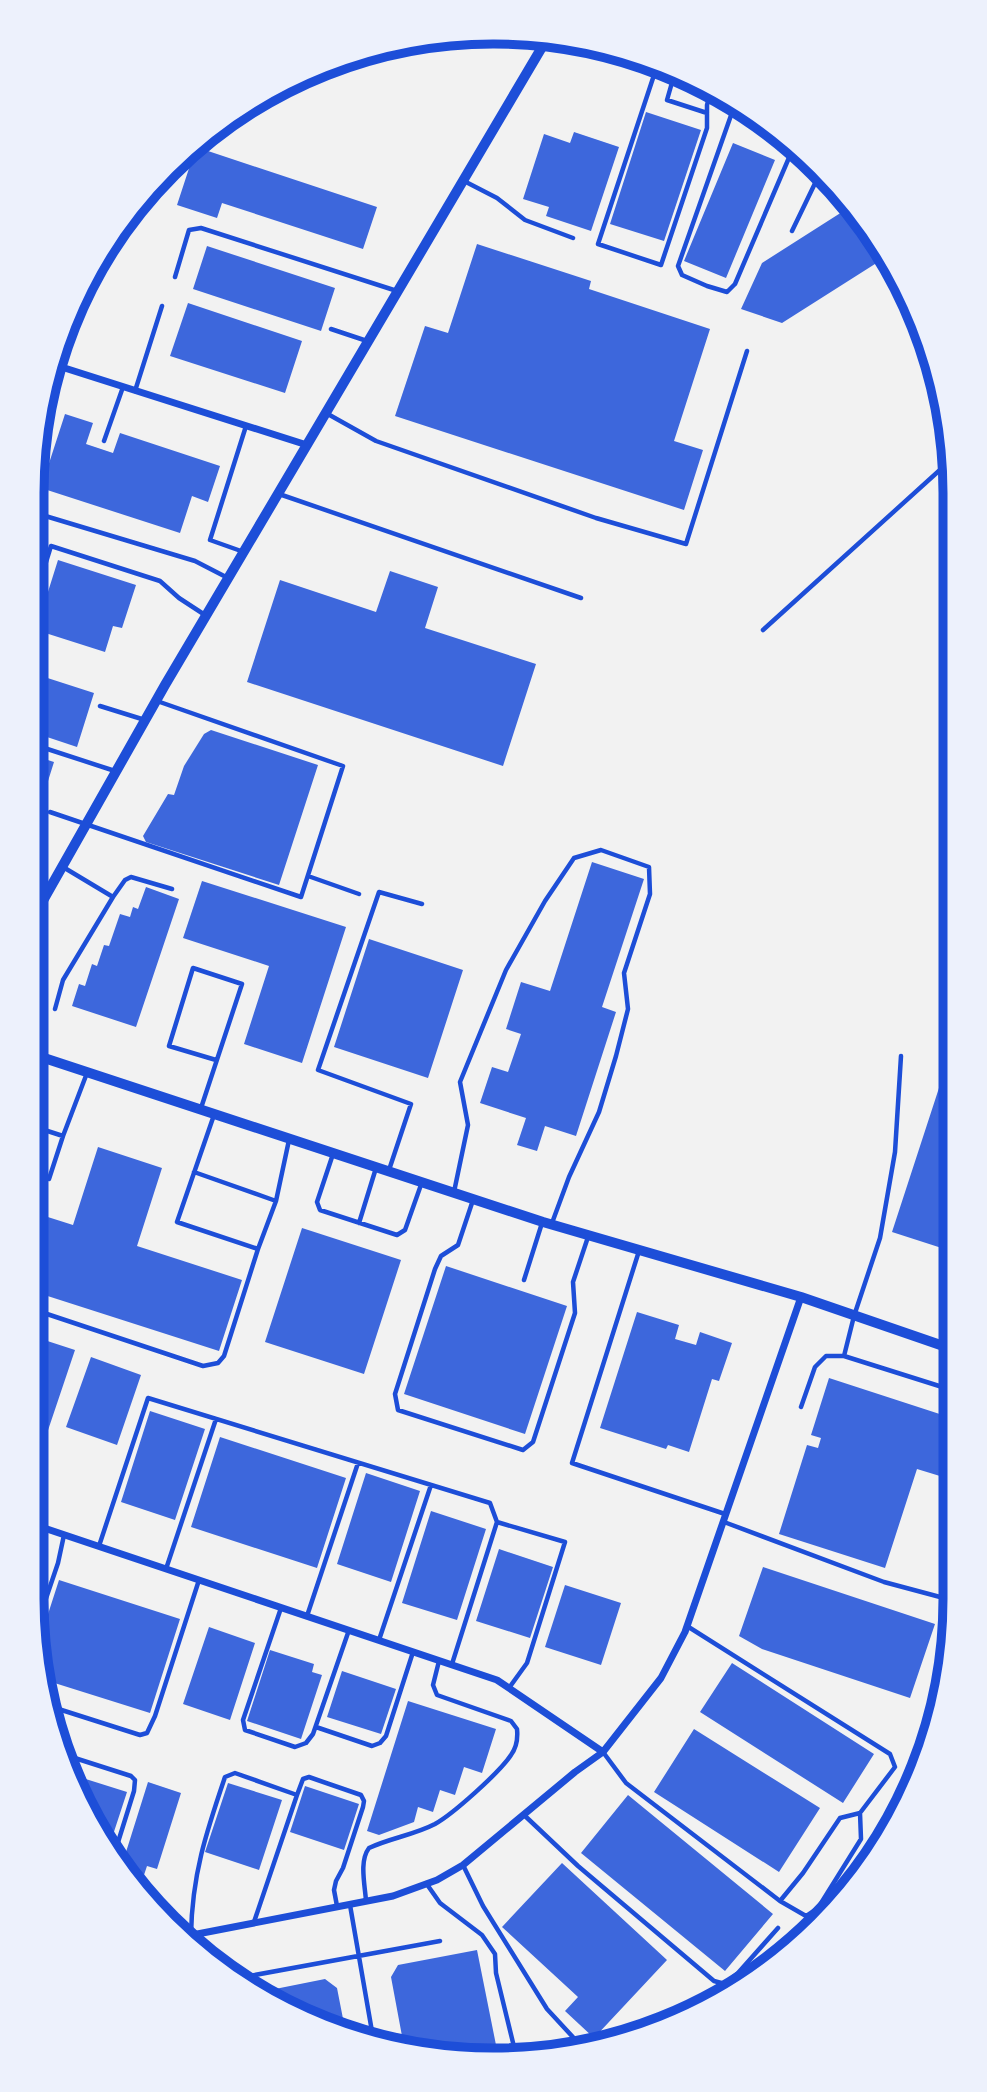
<svg xmlns="http://www.w3.org/2000/svg" width="987" height="2092" font-family="'IBM Plex Sans',sans-serif">
<style>
.building{fill:#3d67dc}
.lines{fill:none;stroke-linecap:round;stroke-linejoin:round}
.service{stroke:#1d4ed8;stroke-width:4.5}
.minor{stroke:#1d4ed8;stroke-width:7}
.tertiary{stroke:#1d4ed8;stroke-width:10}
.rim{fill:none;stroke:#1d4ed8;stroke-width:9}
</style>
<rect width="100%" height="100%" fill="#f2f2f2"/>
<path class="building" d="M646,112L701,130L664,241L610,224Z
M574,132L619,147L591,231L546,216L549,207L523,199L544,134L570,143Z
M733,143L775,160L726,278L684,261Z
M196,147L377,207L363,249L222,203L217,218L177,205Z
M853,205L860,213L886,257L782,323L741,309L762,263Z
M477,244L591,281L589,289L710,329L674,441L703,450L684,510L395,416L425,326L448,333Z
M207,246L335,288L321,331L193,289Z
M188,303L302,341L285,393L170,356Z
M65,414L93,423L86,444L113,453L120,433L220,466L208,502L192,496L180,533L41,488Z
M58,560L136,585L122,628L113,626L105,652L36,630Z
M390,571L438,587L425,628L536,664L503,766L247,682L280,580L376,612Z
M32,673L94,693L77,747L32,732Z
M211,730L318,765L279,885L146,842L143,836L168,794L174,795L184,766L204,734Z
M32,755L54,762L37,816L32,814Z
M592,862L644,879L602,1007L616,1012L576,1136L545,1126L537,1151L517,1145L526,1118L480,1103L492,1067L508,1072L521,1034L506,1029L521,982L550,991Z
M202,881L346,927L302,1063L244,1044L269,966L183,938Z
M146,887L179,899L136,1027L72,1006L79,984L85,986L92,964L97,966L104,945L109,946L120,914L130,917L133,907L138,909Z
M369,939L463,970L428,1078L334,1047Z
M953,1045H954V1252L892,1232Z
M98,1147L162,1168L137,1246L242,1280L219,1351L32,1291V1212L73,1225Z
M302,1228L401,1260L364,1374L265,1342Z
M446,1266L567,1306L525,1434L404,1394Z
M637,1312L679,1325L675,1339L696,1345L700,1332L732,1343L719,1381L712,1379L689,1452L668,1445L666,1449L600,1428Z
M32,1336L75,1350L40,1454L32,1451Z
M91,1357L141,1375L117,1445L66,1427Z
M829,1378L955,1419V1514L943,1510L953,1480L917,1469L885,1568L779,1534L807,1445L818,1448L821,1438L811,1435Z
M150,1411L205,1429L175,1520L121,1502Z
M220,1437L346,1478L317,1568L191,1527Z
M366,1473L420,1491L391,1582L337,1564Z
M431,1511L486,1529L457,1620L402,1603Z
M499,1549L553,1567L530,1638L476,1621Z
M763,1567L935,1624L910,1698L762,1649L739,1636Z
M59,1580L180,1619L150,1713L45,1680L39,1642Z
M565,1585L621,1603L601,1665L545,1647Z
M209,1627L255,1643L230,1720L183,1704Z
M270,1650L314,1664L312,1672L322,1675L301,1739L247,1721Z
M732,1663L874,1754L843,1803L700,1712Z
M342,1671L396,1689L381,1734L327,1717Z
M408,1701L496,1729L482,1773L464,1767L455,1795L440,1790L433,1812L418,1807L414,1822L379,1835L367,1831Z
M694,1729L820,1808L779,1872L654,1792Z
M73,1775L127,1792L109,1847L72,1778Z
M148,1782L181,1793L157,1869L147,1866L139,1890L127,1880L121,1868Z
M228,1783L282,1800L259,1870L205,1852Z
M305,1786L359,1804L344,1850L290,1832Z
M628,1795L773,1914L725,1971L581,1853Z
M562,1863L667,1960L594,2038L565,2011L578,1997L502,1927Z
M477,1950L498,2055L405,2052L391,1977L398,1965Z
M325,1979L337,1988L346,2034L316,2025L255,1993Z"/>
<g class="lines">
<path class="service" d="M657,66L598,244L661,265L707,128V105L711,90
M675,72L667,100L707,113
M735,104L678,266L682,275L707,286L727,292L735,284L794,146
M464,181L497,198L525,220L573,238
M792,231L820,173
M175,277L189,230L201,228L397,291
M331,329L367,341
M135,391L162,306
M40,403L54,365
M326,413L376,441L596,518L686,544L747,351
M104,441L123,387
M279,494L581,598
M42,515L195,561L226,577
M241,551L210,540L246,426
M32,607L51,546L160,581L179,598L205,615
M763,630L952,459
M100,706L145,720
M32,744L115,771
M50,812L301,897L343,766L157,701
M63,867L113,897L125,880L131,877L172,889
M308,876L359,894
M55,1009L63,980L113,897
M901,1056L895,1152L880,1238L854,1316L844,1356L955,1391
M201,1108L242,984L193,968L169,1046L216,1060
M214,1115L177,1222L258,1249L276,1201L289,1140
M32,1126L63,1136L87,1073
M333,1154L317,1202L320,1210L397,1235L405,1230L422,1182
M389,1170L411,1104L318,1070L379,892L422,904
M194,1172L276,1201
M32,1173L49,1179L63,1136
M454,1192L468,1125L460,1082L506,970L545,901L574,858L601,850L649,867L650,894L624,973L628,1009L616,1056L599,1112L569,1177L552,1223
M473,1200L458,1245L441,1256L435,1269L395,1394L398,1410L523,1450L533,1442L575,1313L573,1282L588,1237
M359,1223L376,1168
M639,1251L572,1463L725,1514
M524,1280L542,1223
M32,1309L203,1366L218,1363L224,1356L258,1249
M801,1407L815,1367L826,1356H844
M724,1522L884,1582L955,1601
M99,1546L148,1398L490,1503L497,1522L565,1542L527,1663L509,1688
M166,1569L216,1419
M281,1608L243,1720L245,1730L295,1747L306,1743L313,1734L349,1630
M307,1616L358,1463
M36,1628L58,1563L64,1535
M379,1640L431,1485
M452,1664L497,1522
M49,1706L140,1735L147,1733L155,1716L199,1580
M316,1727L372,1746L380,1743L386,1736L413,1652
M603,1752L626,1783L780,1901L803,1873L840,1818L860,1813L895,1767L890,1754L687,1626
M59,1753L131,1776L135,1780L134,1791L114,1855
M524,1815L578,1866L714,1981L725,1984L738,1973L778,1928
M463,1865L483,1906L547,2009L583,2048
M426,1883L440,1903L482,1935L495,1954L496,1973L516,2055
M366,1901C365,1885 359,1861 369,1848C390,1838 414,1835 435,1824C453,1814 500,1772 511,1755C517,1747 518,1739 517,1729L511,1721L437,1695L433,1685L439,1661
M780,1901L806,1916L818,1908L861,1839L860,1813
M350,1905L374,2043
M254,1922L297,1795
M191,1935C192,1875 206,1833 225,1777L235,1773L297,1795L303,1779L309,1777L361,1795L364,1801L363,1807L343,1868L336,1881L334,1890L337,1906
M233,1979L440,1941"/>
<path class="minor" d="M614,50L688,77
M52,364L307,445
M32,1524L497,1680L603,1752
M187,1936L393,1896L437,1880L463,1865L575,1772L603,1752L661,1678L685,1632L801,1297"/>
<path class="tertiary" d="M32,920L165,685L548,37
M32,1054L543,1222L801,1297L955,1350"/>
</g>
<path d="M0 0H987V2092H0ZM493 44H494A449 449 0 0 1 943 493V1599A449 449 0 0 1 494 2048H493A449 449 0 0 1 44 1599V493A449 449 0 0 1 493 44Z" fill="#edf1fc" fill-rule="evenodd"/>
<path class="rim" d="M493 44H494A449 449 0 0 1 943 493V1599A449 449 0 0 1 494 2048H493A449 449 0 0 1 44 1599V493A449 449 0 0 1 493 44Z"/>
</svg>
